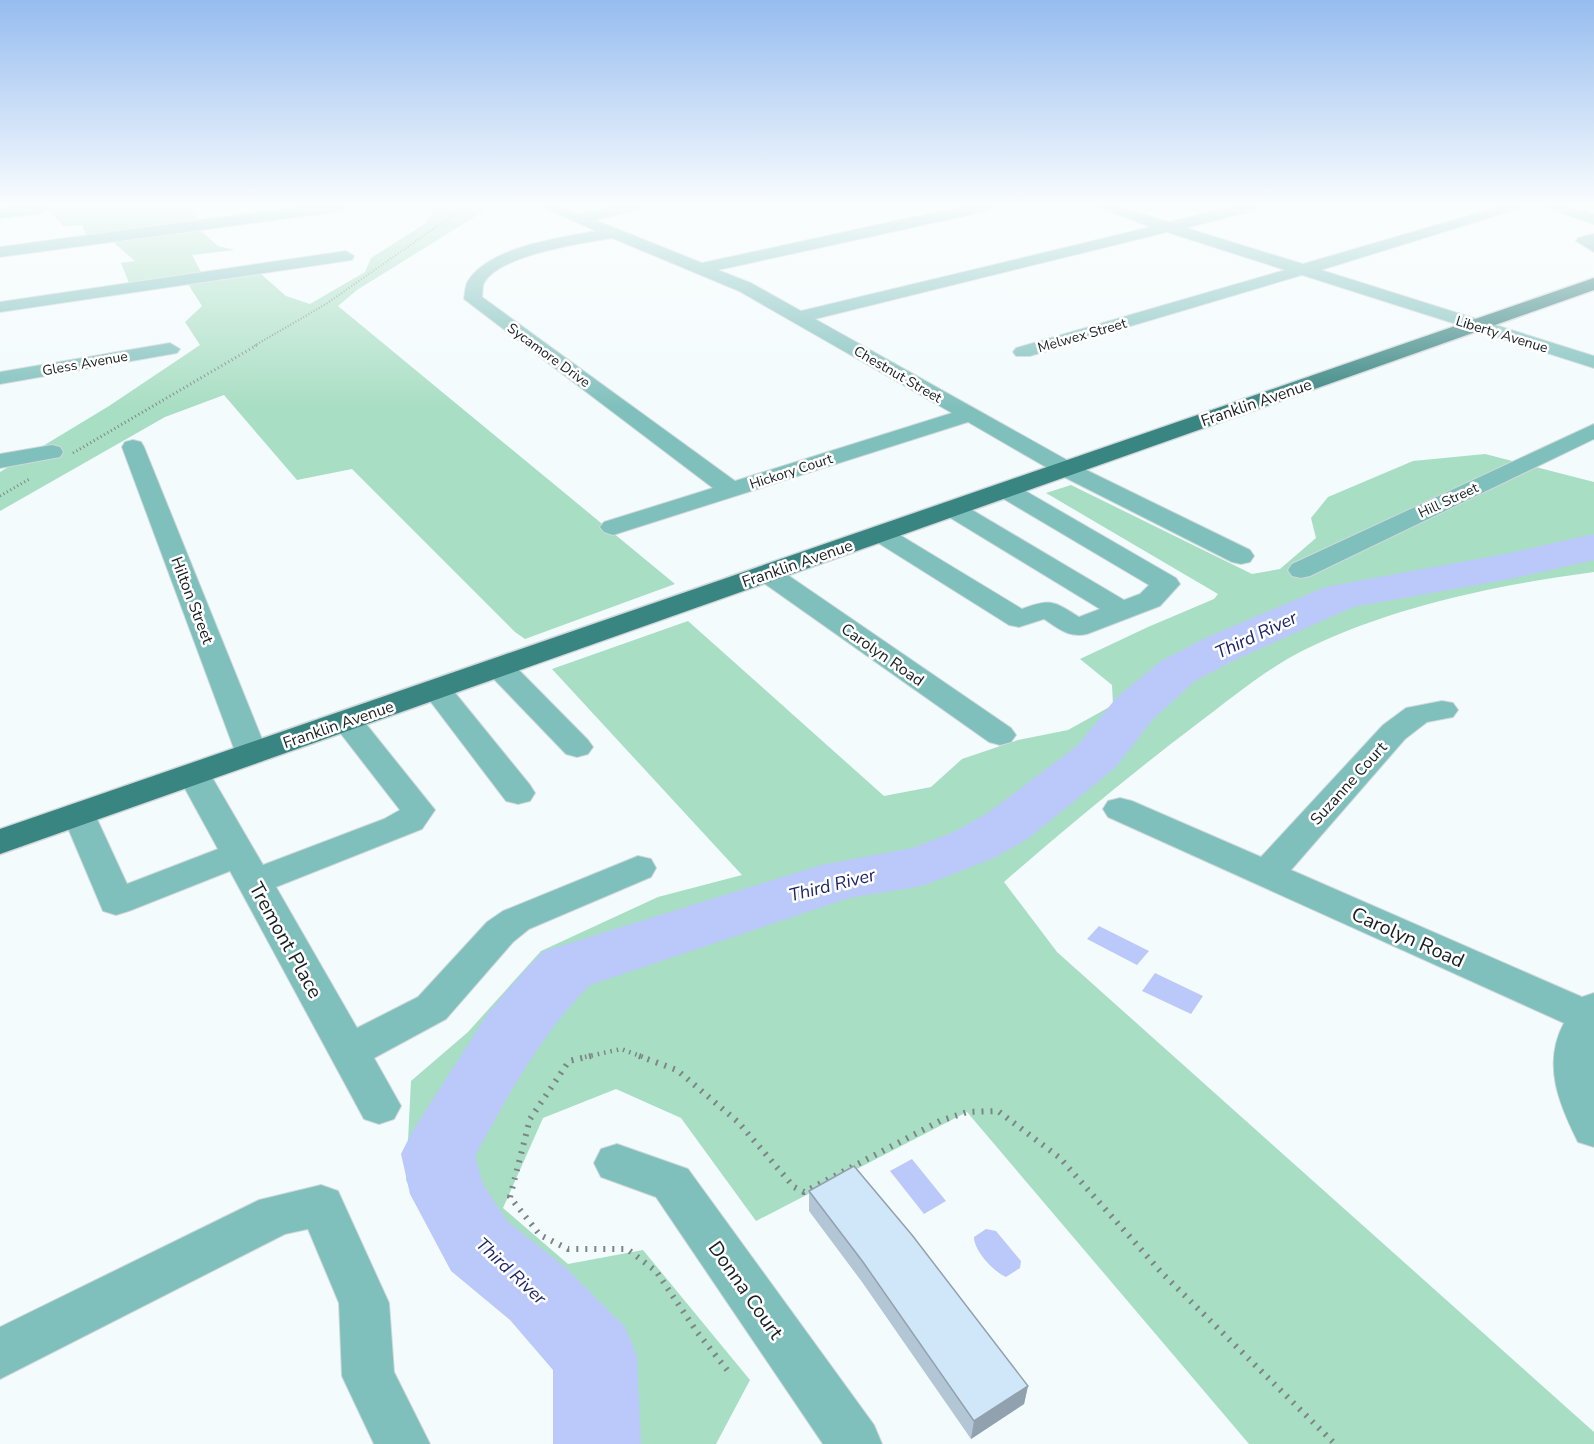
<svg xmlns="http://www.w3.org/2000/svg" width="1594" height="1444" font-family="'Nunito Sans',sans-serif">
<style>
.green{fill:#a8dec3}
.water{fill:#bbc9fa}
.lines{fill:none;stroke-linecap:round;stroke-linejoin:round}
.river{fill:#bbc9fa;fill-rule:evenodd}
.minor-casing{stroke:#d0d8da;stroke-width:2}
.major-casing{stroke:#d0d8da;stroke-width:3}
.path-far3{stroke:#7d8587;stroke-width:2;stroke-dasharray:1 2;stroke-linecap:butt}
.path-far2{stroke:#7d8587;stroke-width:3;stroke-dasharray:1 3;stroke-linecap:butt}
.path-far1{stroke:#7d8587;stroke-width:4.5;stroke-dasharray:1.5 5;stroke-linecap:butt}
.path{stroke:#7d8587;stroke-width:6;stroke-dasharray:2 7;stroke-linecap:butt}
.minor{fill:#7fc0bc;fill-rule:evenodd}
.major{fill:#388581;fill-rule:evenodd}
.wall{fill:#b3c6d6}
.shaded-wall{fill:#92a1ae}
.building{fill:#d0e6f9;stroke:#92a1ae;stroke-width:1.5}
.labels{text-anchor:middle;stroke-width:5;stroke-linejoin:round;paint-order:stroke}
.far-street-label{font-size:14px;fill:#181f21;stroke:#fff}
.street-label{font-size:16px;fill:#181f21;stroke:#fff}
.water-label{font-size:18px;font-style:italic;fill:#1d2569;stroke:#fff}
.near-street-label{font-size:20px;fill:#181f21;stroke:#fff}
</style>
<rect width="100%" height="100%" fill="#f3fbfd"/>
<path class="green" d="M45,206H185L201,221L87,237L82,225L63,226Z
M438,206H492L357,290L338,306L675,584L525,639L515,632L352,469L297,480L224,395L165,417L0,511V472L109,406L200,345L185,322L202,306L188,284L261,274L286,296L310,304L365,272L371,258L423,225Z
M200,230L218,246L235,250L192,255L201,272L129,283L121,263L135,261L113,242Z
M1485,454L1594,482V572C1497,585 1394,606 1306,649C1267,668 1232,698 1197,724C1131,774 1067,827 1004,882L1057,952L1594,1432V1444H1249L967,1112L756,1221L681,1118L616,1089L543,1118L503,1208L568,1264L643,1250L750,1380L716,1444H557L560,1370L513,1303L444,1256L406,1180L411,1081L468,1032L541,951L658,897L742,875L552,669L688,621L884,796L931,787L962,759L1018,740L1068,730L1113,705L1112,685L1080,659L1148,627L1214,599L1218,594L1046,493L1071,485L1252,574L1280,569L1316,538L1311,518L1328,497L1413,461Z"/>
<path class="water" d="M1099,926L1149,951L1137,965L1087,939Z
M1155,973L1203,996L1191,1014L1142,991Z
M912,1159L946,1201L924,1214L890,1171Z
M986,1229L996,1231L1021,1261L1020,1268L1006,1277C994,1272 974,1251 974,1237Z"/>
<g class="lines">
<path class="river" d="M1594,534V560L1510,579L1353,607L1237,659L1195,681L1153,719L1116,767L1029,838L994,858L922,886L849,898L590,985C540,1035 509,1094 475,1156L483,1184L507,1221L566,1268L625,1327L637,1356L641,1444H553V1370L510,1320L451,1271L410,1194L401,1154L412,1132L488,1013L524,971L544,951L821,865L912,848L954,832L989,812L1078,745L1117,697L1161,661L1203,639L1325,587L1510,553Z"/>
<g class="minor-casing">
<path id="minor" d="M19,206H45L47,209L39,214L0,218V208Z
M304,206H349L342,211L0,257V247Z
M541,206H562L580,214L613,206H642L640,209L595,220L702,263L964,206H994L987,211L718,270L751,283L801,311L1151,227L1094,206H1118L1169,222L1234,206H1262L1260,209L1186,228L1303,264L1502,206H1527L1321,270L1594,356V368L1302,275L1030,356H1016L1013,352L1016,348L1285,270L1167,232L815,319L1074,464L1250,550L1254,556L1250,562L1241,564L1232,562L1058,474L968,422L613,535L604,532L600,527L604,522L713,488L464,299C465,293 465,286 468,281C489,247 559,238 596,231ZM612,238L739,291L952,413L735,481L482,297C483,293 482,287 484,283C499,255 582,243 612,238Z
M1541,206H1567L1594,214V224Z
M1594,234V252L1576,241L1578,238Z
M346,251L354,256L352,260L0,312V302Z
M170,343L180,349L177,353L0,384V372Z
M1594,424V439L1310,576L1301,578L1292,576L1288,570L1292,564Z
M133,440L141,442L144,447L268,754L263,761L252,764L241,761L236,754L122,447L125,442Z
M52,445L60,447L63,452L60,457L0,468V454Z
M1006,483L1015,485L1176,578L1180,584L1160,606L1087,634C1069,638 1059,629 1044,619L1019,627L1009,625L872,539L868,534L872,529L881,526L890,529L1022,609C1050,598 1054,601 1079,617L1100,609L944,514L941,509L944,504L953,502L962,504L1124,600L1140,594L1149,585L997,495L994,490L997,485Z
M767,565L776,567L1011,728L1016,735L1011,742L1000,745L989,742L758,579L754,573L758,567Z
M499,658L510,661L588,740L593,747L588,754L577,757L566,754L488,673L484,667L488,661Z
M436,680L447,683L530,785L535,793L530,801L518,804L506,801L421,689L425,683Z
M1442,701L1453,703L1458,710L1453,717L1427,722L1405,739L1291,870L1582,997L1594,993V1147L1578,1142C1559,1104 1542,1064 1564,1023L1108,817L1103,809L1108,801L1120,798L1132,801L1261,857L1383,725L1406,708Z
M347,712L358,714L435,810L422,829L276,887L357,1028L418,997L487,922L503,911L638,856L651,859L656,868L651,877L529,929L513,942L446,1019L374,1058L401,1106L394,1119L379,1124L364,1119L230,871L129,911L116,915L103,911L62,814L67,806L79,803L91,806L127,884L218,849L177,774L182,767L194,764L206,767L263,865L384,819L400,810L331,721L336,714Z
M617,1144L688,1169L874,1425L882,1444H823L656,1197L601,1177L594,1163L601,1149Z
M321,1185L338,1191L389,1303L394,1372L430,1444H374L342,1376L339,1303L308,1229L285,1234L0,1379V1327L259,1200Z"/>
</g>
<g class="major-casing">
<path id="major" d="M1594,278V290L0,854V829Z"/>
</g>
<path class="path-far3" d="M254,346L326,304L466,206"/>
<path class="path-far2" d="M73,453L257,345
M0,496L31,478"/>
<path class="path-far1" d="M585,1057L621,1049L643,1057"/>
<path class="path" d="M591,1056L569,1061L530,1119L510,1197L540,1235L568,1249H627L656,1271L697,1332L728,1371
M639,1056L677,1070L738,1122L794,1187L804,1192L940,1121L967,1112L998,1111L1060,1158L1161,1272L1335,1444"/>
<use href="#minor" class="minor"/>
<use href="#major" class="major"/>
</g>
<path class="wall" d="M809,1191L1028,1386L1024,1404L971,1439L862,1282L809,1211Z"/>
<path class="shaded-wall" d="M1028,1386L1024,1404L971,1439L974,1421Z"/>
<path class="building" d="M854,1166L912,1235L1028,1386L974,1421L863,1262L809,1191Z"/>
<linearGradient id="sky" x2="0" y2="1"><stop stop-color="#96bcef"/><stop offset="0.5" stop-color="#fafdfe"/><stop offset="1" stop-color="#fafdfe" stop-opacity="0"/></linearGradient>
<rect width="1594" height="409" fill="url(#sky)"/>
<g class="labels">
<g class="far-street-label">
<text transform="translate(1502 334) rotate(17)" y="5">Liberty Avenue</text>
<text transform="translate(1082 335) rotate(-16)" y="5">Melwex Street</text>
<text transform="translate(549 355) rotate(36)" y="5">Sycamore Drive</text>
<text transform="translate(85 363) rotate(-10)" y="5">Gless Avenue</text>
<text transform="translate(898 374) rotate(30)" y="5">Chestnut Street</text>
<text transform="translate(791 471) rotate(-18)" y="5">Hickory Court</text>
<text transform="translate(1448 500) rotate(-25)" y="5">Hill Street</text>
</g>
<g class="street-label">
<text transform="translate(1256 402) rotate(-19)" y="6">Franklin Avenue</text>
<text transform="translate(797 563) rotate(-19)" y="6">Franklin Avenue</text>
<text transform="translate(193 600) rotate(69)" y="6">Hilton Street</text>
<text transform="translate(883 654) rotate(35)" y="6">Carolyn Road</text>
<text transform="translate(338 724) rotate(-19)" y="6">Franklin Avenue</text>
<text transform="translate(1348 783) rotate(-48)" y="6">Suzanne Court</text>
</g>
<g class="water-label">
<text transform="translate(1256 635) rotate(-25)" y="6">Third River</text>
<text transform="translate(832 885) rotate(-14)" y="6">Third River</text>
<text transform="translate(511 1271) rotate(43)" y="6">Third River</text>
</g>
<g class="near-street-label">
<text transform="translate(1408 937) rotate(24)" y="7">Carolyn Road</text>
<text transform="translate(286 940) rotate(61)" y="7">Tremont Place</text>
<text transform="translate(746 1290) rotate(55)" y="7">Donna Court</text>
</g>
</g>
</svg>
